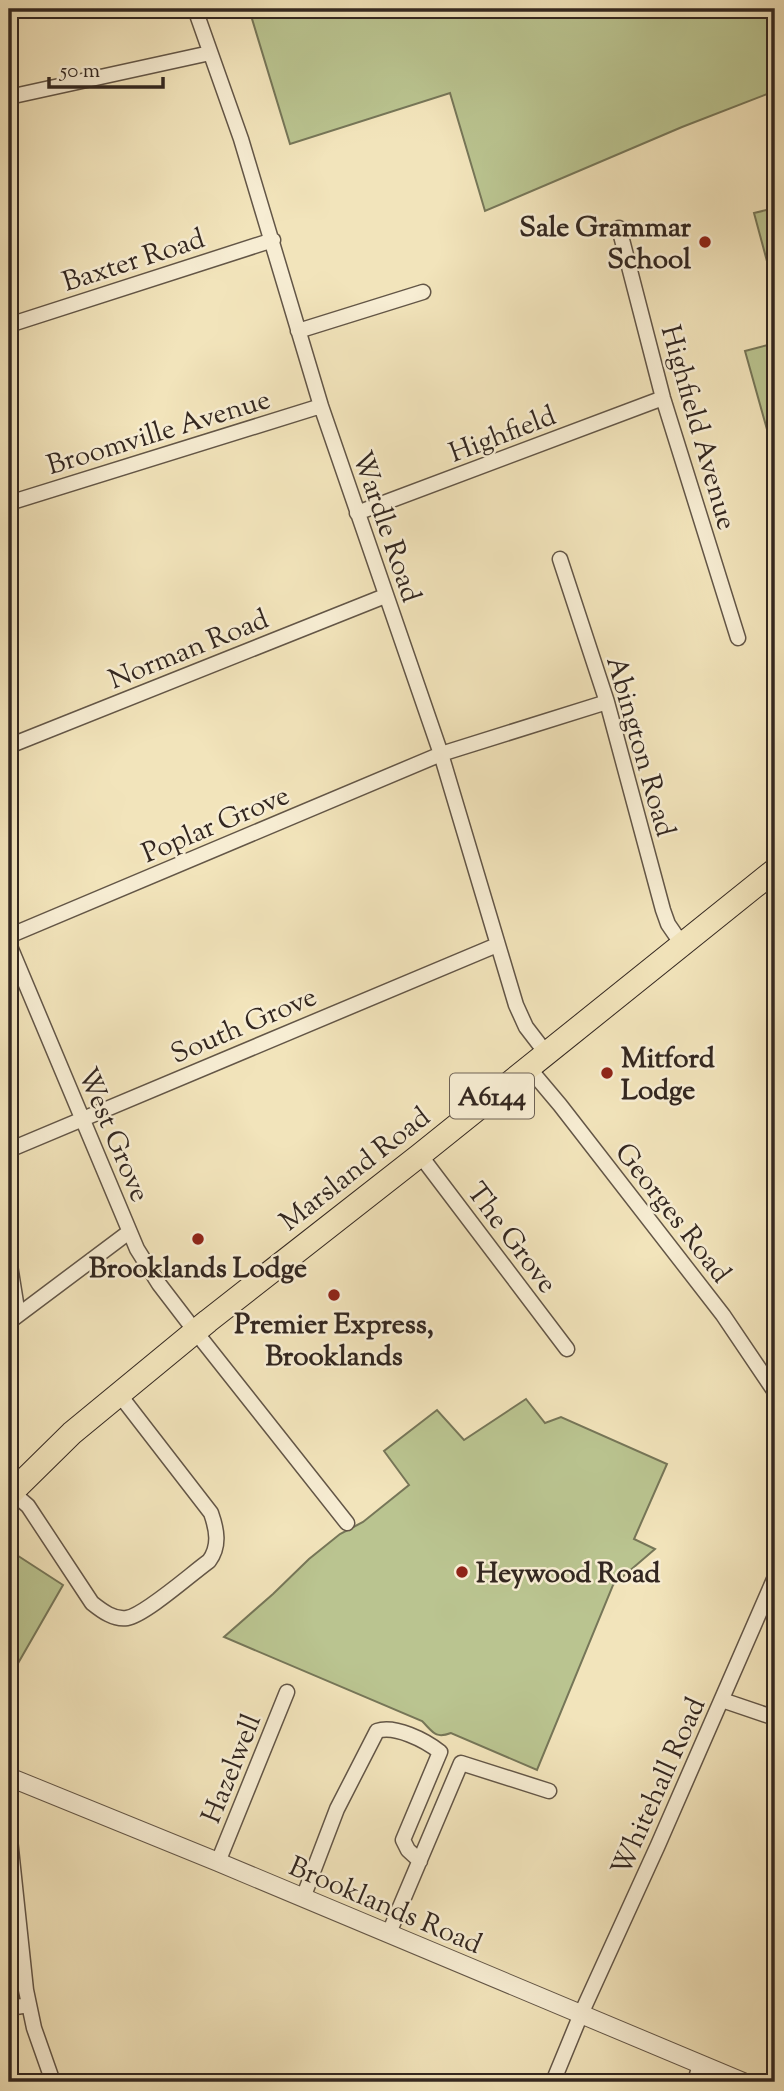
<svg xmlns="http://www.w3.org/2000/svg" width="784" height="2091" font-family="'Sorts Mill Goudy',serif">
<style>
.green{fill:#bac490;stroke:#767658;stroke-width:2}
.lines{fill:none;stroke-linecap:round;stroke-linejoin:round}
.minor-casing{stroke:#635647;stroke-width:17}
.tertiary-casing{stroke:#635647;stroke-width:20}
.primary-casing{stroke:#332720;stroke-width:25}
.minor{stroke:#f7edd3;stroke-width:14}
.tertiary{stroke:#f7edd3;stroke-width:18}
.primary{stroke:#f2e4bb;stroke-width:23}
.poi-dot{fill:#8f2418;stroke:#f7edd3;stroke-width:2.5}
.labels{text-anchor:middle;stroke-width:5;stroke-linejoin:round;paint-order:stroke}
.shield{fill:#f7edd3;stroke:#6e6256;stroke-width:2}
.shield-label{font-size:26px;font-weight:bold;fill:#332720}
.poi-label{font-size:28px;font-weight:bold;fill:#332720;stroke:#f7edd3;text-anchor:start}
.street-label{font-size:28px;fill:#332720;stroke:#f7edd3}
</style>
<rect width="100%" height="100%" fill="#f2e4bb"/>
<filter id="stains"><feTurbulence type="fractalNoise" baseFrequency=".00286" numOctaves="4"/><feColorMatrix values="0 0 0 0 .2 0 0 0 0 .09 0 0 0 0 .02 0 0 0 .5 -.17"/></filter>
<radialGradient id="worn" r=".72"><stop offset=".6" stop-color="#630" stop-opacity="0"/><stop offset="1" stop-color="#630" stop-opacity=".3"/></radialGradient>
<path class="green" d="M249,9H775V91L682,127L485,211L450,93L290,144Z
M775,208V291L754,213Z
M775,343V458L745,351Z
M526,1399L545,1423L561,1417L667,1464L634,1539L655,1549L613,1585L537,1770L451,1733C435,1739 433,1732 422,1721L224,1637L273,1594L309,1559L340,1534L363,1522L409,1485L384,1451L437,1410L464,1440Z
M9,1550L63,1585L9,1679Z"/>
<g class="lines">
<g class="minor-casing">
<path id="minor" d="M195,9L241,139L321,406L441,754L516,1005L526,1027L546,1053
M9,97L210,53
M619,228L663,398L738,638
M9,325L273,240
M298,331L423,292
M9,503L321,406
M357,513L663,398
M560,559L607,702L663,910L668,924L681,943
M9,746L385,596
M9,936L441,754L607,702
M9,944L137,1249L159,1284L195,1331L347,1523
M528,1067L560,1105L723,1315L775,1392
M9,1150L497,945
M420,1155L567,1349
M9,1259L18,1315
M9,1322L129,1232
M12,1492L28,1506L92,1603C102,1611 114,1620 127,1618C145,1615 191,1574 209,1561C220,1546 217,1530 211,1513L119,1394
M722,1700L775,1718
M9,1830L26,1990L34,2028L53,2082
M218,1862L287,1692
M303,1898L337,1809L377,1731C395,1725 425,1740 440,1752L403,1840L408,1850L420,1861
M389,1933L461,1763L549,1791
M9,2008L29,2005
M553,2082L581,2014L658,1845L775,1577
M695,2082L700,2064"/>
</g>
<g class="tertiary-casing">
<path id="tertiary" d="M9,1777L218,1862L743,2082"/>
</g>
<g class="primary-casing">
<path id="primary" d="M9,1495L72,1433L208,1321L420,1155L775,870"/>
</g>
<use href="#minor" class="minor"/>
<use href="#tertiary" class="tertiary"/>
<use href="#primary" class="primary"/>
</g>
<g class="poi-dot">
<circle cx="705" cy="242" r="7"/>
<circle cx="607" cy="1073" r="7"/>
<circle cx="198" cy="1239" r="7"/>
<circle cx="334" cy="1295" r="7"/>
<circle cx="462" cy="1572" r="7"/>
</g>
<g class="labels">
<rect class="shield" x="450" y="1073.5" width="84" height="45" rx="5"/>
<g class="shield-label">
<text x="492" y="1105">A6144</text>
</g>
<g class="poi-label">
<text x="691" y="236" text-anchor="end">Sale Grammar<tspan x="691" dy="32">School</tspan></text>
<text x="621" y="1067">Mitford<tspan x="621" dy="32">Lodge</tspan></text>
<text x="198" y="1277" text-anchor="middle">Brooklands Lodge</text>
<text x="334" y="1333" text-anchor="middle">Premier Express,<tspan x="334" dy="32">Brooklands</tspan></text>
<text x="476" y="1582">Heywood Road</text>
</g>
<g class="street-label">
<text transform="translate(133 259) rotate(-18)" y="10">Baxter Road</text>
<text transform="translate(700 427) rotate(74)" y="10">Highfield Avenue</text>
<text transform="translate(158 431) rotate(-17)" y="10">Broomville Avenue</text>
<text transform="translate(502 433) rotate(-21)" y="10">Highfield</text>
<text transform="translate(388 526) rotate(71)" y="10">Wardle Road</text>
<text transform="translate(188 648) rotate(-22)" y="10">Norman Road</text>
<text transform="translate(642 746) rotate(74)" y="10">Abington Road</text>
<text transform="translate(215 823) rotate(-23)" y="10">Poplar Grove</text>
<text transform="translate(243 1024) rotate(-23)" y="10">South Grove</text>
<text transform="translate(115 1134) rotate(67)" y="10">West Grove</text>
<text transform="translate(354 1168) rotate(-38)" y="10">Marsland Road</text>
<text transform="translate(674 1212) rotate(52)" y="10">Georges Road</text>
<text transform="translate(513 1237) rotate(53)" y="10">The Grove</text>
<text transform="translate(230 1768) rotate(-68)" y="10">Hazelwell</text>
<text transform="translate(657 1786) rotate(-66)" y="10">Whitehall Road</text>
<text transform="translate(386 1904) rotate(23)" y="10">Brooklands Road</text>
</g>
</g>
<rect width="784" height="2091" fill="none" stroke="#f2e4bb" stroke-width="35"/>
<rect x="10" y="10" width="763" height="2070" fill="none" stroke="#332720" stroke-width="3.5"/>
<rect x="18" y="18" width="749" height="2056" fill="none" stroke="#332720" stroke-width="2"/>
<path d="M49 77v10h114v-10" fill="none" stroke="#332720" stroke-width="3.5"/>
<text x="60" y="77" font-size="21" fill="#332720" stroke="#f7edd3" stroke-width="5" paint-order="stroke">50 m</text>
<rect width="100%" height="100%" filter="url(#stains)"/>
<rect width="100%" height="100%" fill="url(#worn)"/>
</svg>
